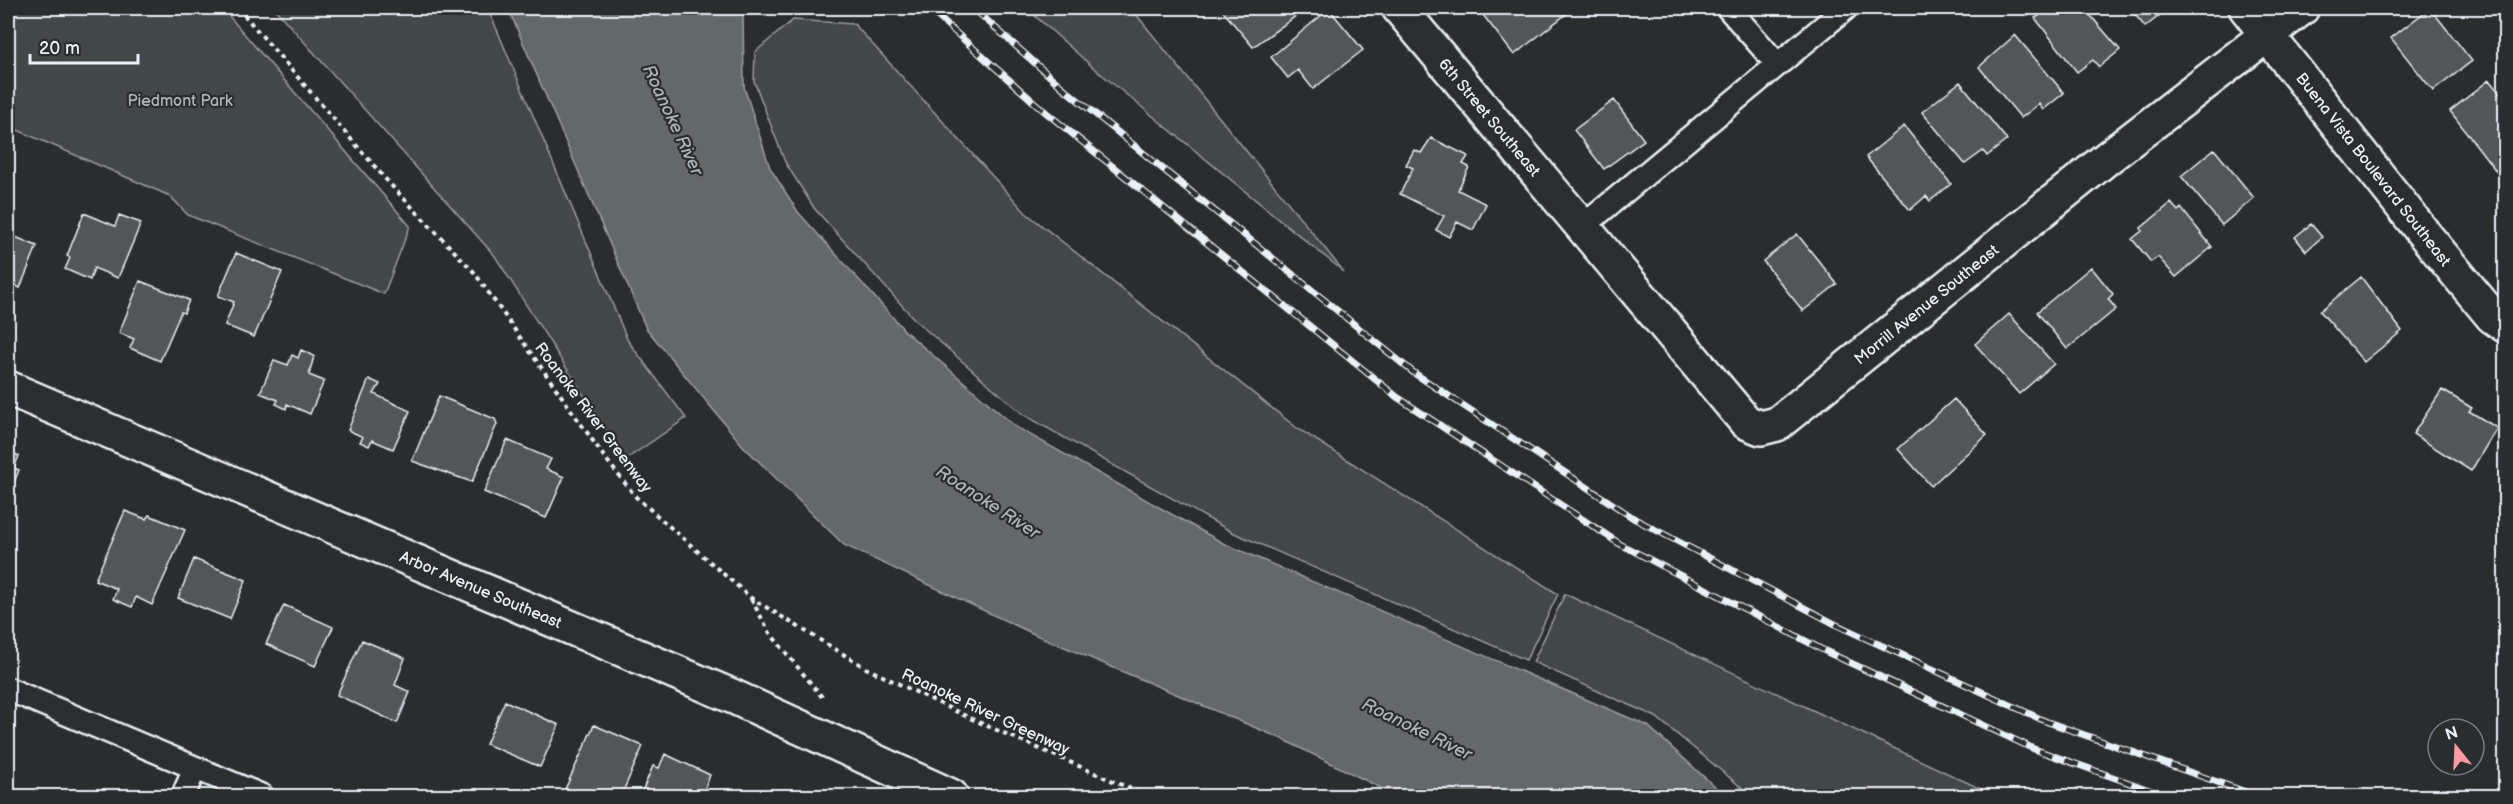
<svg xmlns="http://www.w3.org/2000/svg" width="2513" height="804" font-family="'Balsamiq Sans',sans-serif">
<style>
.green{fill:#424648;stroke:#959ca0;stroke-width:1.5}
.water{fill:#63686b;stroke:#989fa3;stroke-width:1.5}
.building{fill:#535759;stroke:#e8f1f8;stroke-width:1.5}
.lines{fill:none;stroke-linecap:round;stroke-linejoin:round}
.service-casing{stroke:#e8f1f8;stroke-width:27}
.minor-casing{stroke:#e8f1f8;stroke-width:38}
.path{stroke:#e8f1f8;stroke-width:4;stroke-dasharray:4.5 4.5;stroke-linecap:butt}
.service{stroke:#2a2d2e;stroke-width:22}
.minor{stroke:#2a2d2e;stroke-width:33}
.rail-casing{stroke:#e8f1f8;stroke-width:7}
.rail{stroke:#2a2d2e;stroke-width:4.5;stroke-dasharray:14;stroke-linecap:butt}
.labels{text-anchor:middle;stroke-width:4.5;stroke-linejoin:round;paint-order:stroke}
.park-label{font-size:16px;fill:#aeb5ba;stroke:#2a2d2e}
.street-label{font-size:16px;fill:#e8f1f8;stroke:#2a2d2e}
.water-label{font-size:18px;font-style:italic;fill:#acb3b9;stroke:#2a2d2e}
</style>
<rect width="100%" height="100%" fill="#2a2d2e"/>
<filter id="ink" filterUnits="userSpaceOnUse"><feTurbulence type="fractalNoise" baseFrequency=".0167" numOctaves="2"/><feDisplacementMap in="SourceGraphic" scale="12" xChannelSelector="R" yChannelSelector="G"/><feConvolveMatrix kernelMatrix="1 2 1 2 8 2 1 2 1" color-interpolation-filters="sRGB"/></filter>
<g filter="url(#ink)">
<path class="green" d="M8,8H222L410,226L384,294L188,215L170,196L8,126Z
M274,8H483L492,18L628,341L686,418L625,460L495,256Z
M1026,8H1131L1344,272L1095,69Z
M793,20L854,24L1026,213L1297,428L1558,594L1526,660L1232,532L1024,415L917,322L814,208L785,162L754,81L755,52Z
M1565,594L1996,796H1752L1656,717L1533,662Z"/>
<path class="water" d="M508,8H741L743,11L744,87L770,168L798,212L906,332L1016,427L1223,543L1648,726L1725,796H1397L1280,738L1036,635L844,545L743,446L646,328Z"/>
<path class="building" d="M1226,8H1307L1253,47L1222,10Z
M1493,8H1568L1570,11L1514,55L1483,15Z
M2039,8H2084L2120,50L2099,67L2093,60L2077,72L2035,18L2039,16L2036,10Z
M2130,8H2169L2145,27Z
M2430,8L2472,61L2433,91L2391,38Z
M1329,9L1363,50L1313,89L1298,70L1288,78L1271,57Z
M2015,35L2064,93L2043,110L2039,104L2021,118L1979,67Z
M2489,80L2506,101V178L2503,180L2450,111Z
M1960,82L2007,140L1987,156L1983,151L1965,164L1922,112Z
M1614,100L1644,140L1604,169L1574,130Z
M1904,126L1951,184L1930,201L1926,196L1910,210L1866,157Z
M1431,138L1468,156L1463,164L1469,167L1458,190L1486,204L1473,230L1457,222L1449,237L1436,230L1444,216L1400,194L1413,168L1406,165L1414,150L1421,153Z
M2214,149L2254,198L2222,225L2181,176Z
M2171,203L2178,211L2181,208L2212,247L2176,277L2158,257L2151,262L2132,239L2142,231L2141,228Z
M84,213L115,226L119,215L141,223L118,278L94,268L90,280L65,269L70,258L67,256Z
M2311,224L2322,237L2306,251L2295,237Z
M8,234L37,246L20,288L16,286L13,293L8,291Z
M1797,234L1837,284L1803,311L1763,261Z
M236,253L282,272L254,337L225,325L234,302L218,296Z
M2091,267L2113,294L2108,299L2116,309L2067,349L2037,312Z
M2361,277L2402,331L2364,362L2320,311Z
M140,281L189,300L184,313L181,312L160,361L130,348L134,339L119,333Z
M2009,314L2054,364L2019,394L1975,344Z
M301,350L314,356L309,375L324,381L310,414L287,404L286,409L276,404L278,400L260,393L274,360L288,365L292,355L298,358Z
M369,379L380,384L374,394L410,411L393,449L372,440L369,446L360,442L363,437L348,430Z
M2442,390L2472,408L2469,411L2497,428L2471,471L2413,434Z
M439,396L495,419L497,424L472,482L412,461Z
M1954,399L1987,435L1931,486L1898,449Z
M507,440L551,459L546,469L564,477L546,518L484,492Z
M8,451L19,456L14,468L19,470L8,498Z
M125,511L146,519L149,515L185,530L152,605L136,597L132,607L113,599L117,589L95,580Z
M194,559L246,580L230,619L178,598Z
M284,605L333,627L315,666L266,644Z
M362,640L405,658L395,685L410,692L397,723L337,695Z
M505,701L559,725L540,767L486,744Z
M594,725L643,746L621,796H562Z
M665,754L710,775L705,788L710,791L708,796H640L653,766L659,768Z"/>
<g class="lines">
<g class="service-casing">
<path id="service" d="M1728,8L1777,64
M1582,227L1846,8
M8,689L262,796
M183,796L195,768"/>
</g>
<g class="minor-casing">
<path id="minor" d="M1399,8L1746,422L1761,428L1777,424L2106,159L2302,8
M2246,8L2425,235L2492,316L2506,326
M8,388L734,697L951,796"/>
</g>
<path class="path" d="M238,8L389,183L474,272L605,458L636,497L751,598L866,668L974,720L1147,796
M751,599L770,633L822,697"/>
<use href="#service" class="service"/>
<use href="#minor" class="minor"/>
<g class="rail-casing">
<path id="rail" d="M928,8L1043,110L1397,397L1620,544L1825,651L2034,749L2166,796
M973,8L1062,87L1414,373L1635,519L1837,625L2045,721L2257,796"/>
</g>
<use href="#rail" class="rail"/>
</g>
</g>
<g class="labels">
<g class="park-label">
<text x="180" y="106">Piedmont Park</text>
</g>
<g class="street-label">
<text transform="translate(1490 117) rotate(50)" y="6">6th Street Southeast</text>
<text transform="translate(2374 169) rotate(52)" y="6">Buena Vista Boulevard Southeast</text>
<text transform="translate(1926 304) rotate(-39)" y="6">Morrill Avenue Southeast</text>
<text transform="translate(594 417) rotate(53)" y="6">Roanoke River Greenway</text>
<text transform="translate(481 589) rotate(23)" y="6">Arbor Avenue Southeast</text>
<text transform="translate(986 711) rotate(25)" y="6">Roanoke River Greenway</text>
</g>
<g class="water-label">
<text transform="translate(673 120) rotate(65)" y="6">Roanoke River</text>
<text transform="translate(988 502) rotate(33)" y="6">Roanoke River</text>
<text transform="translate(1417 729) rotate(26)" y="6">Roanoke River</text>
</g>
</g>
<rect width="2513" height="804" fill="none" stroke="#2a2d2e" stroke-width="30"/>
<rect x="15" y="15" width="2483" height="774" fill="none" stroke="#e8f1f8" stroke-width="2" filter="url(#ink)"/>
<g transform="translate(2456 747) rotate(342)"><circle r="28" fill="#2a2d2e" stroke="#767b7f" stroke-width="1.5"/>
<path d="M0-4.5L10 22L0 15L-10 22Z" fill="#ff9aa2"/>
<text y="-9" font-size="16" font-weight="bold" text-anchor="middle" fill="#e8f1f8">N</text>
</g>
<path d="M30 54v9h108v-9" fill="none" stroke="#e8f1f8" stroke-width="3"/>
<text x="39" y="54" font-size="18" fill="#e8f1f8" stroke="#2a2d2e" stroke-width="4.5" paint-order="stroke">20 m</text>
</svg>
